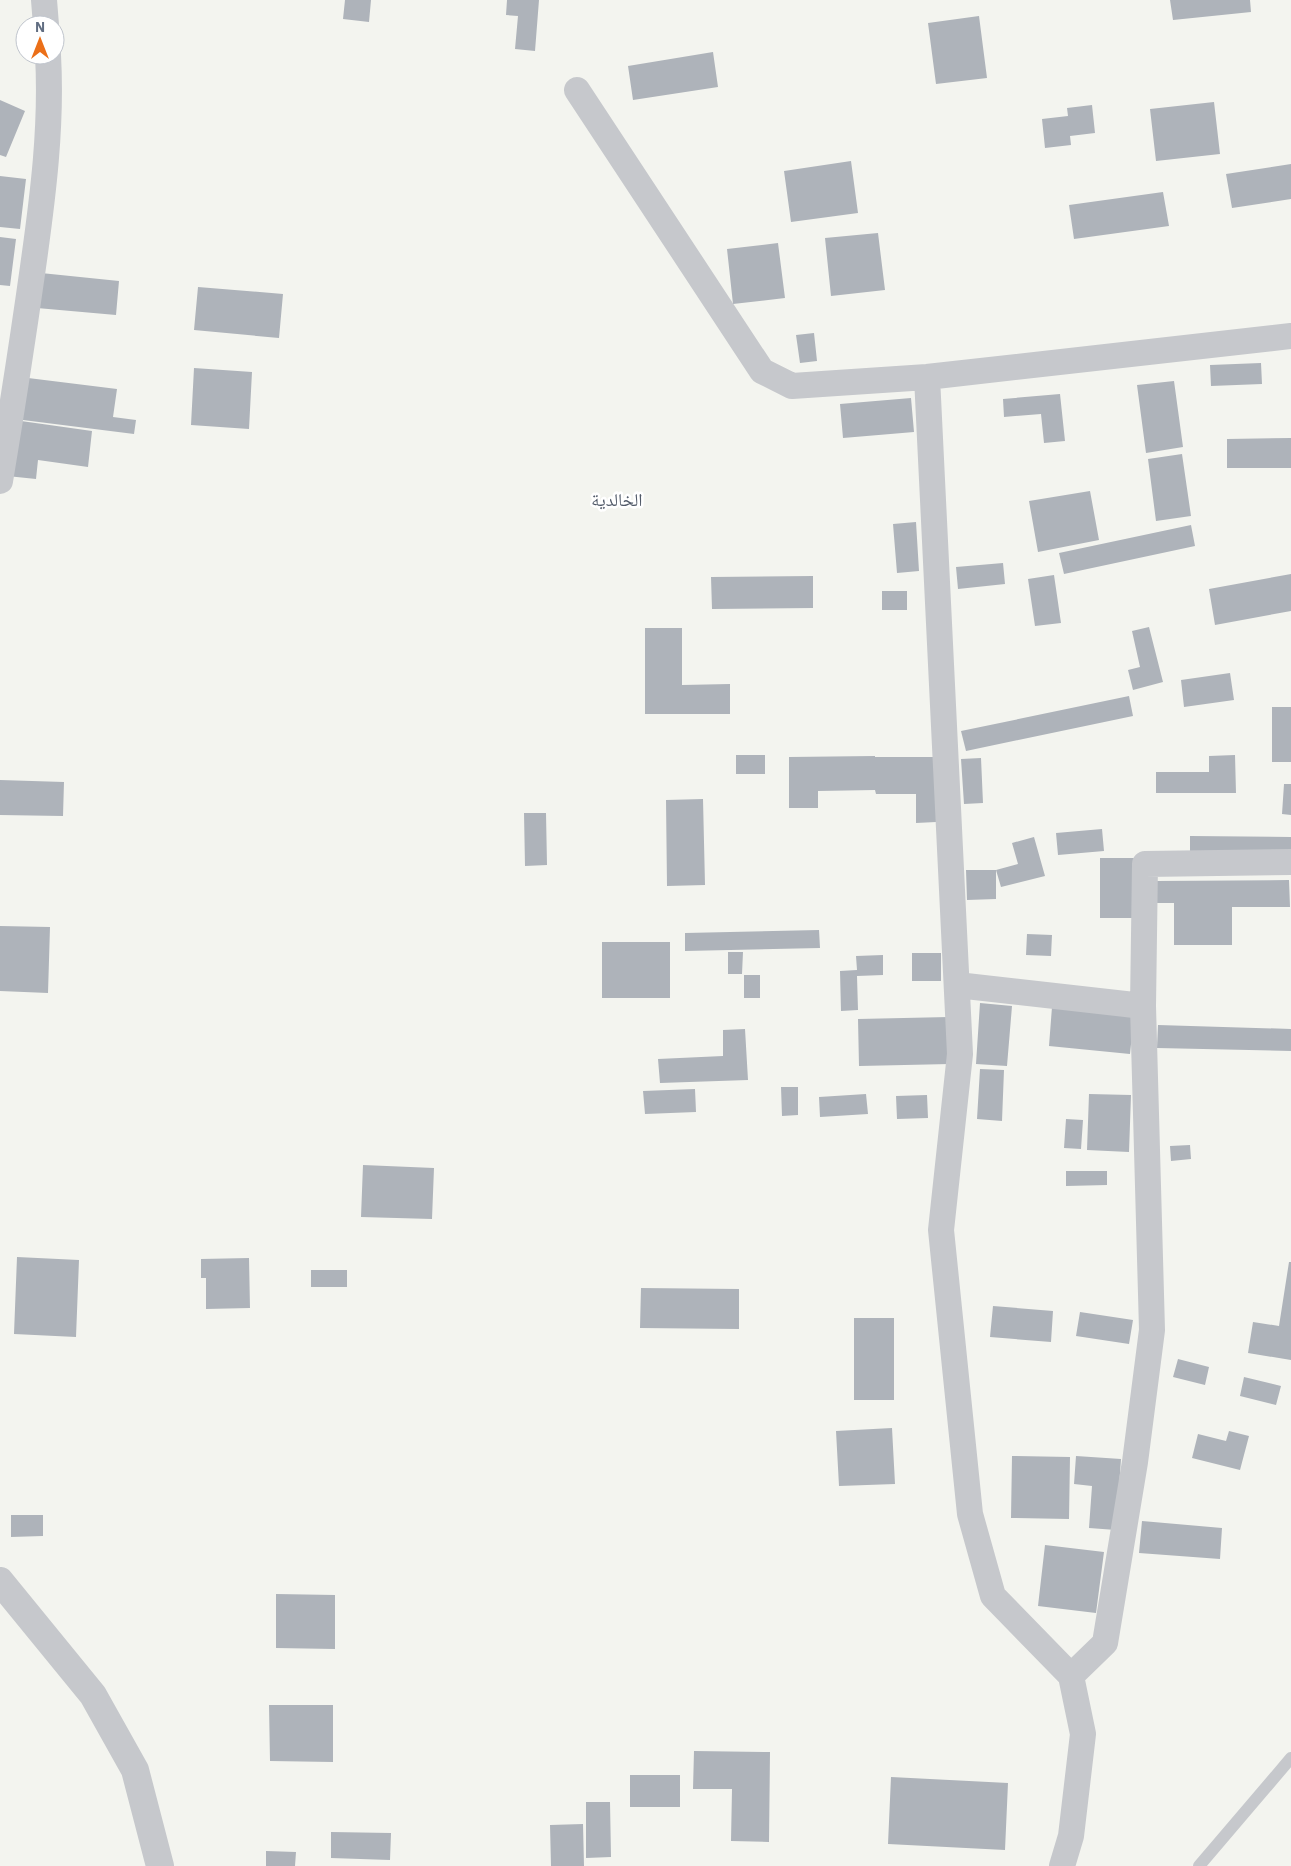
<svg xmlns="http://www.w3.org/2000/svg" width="1291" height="1866" font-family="'IBM Plex Sans','Noto Naskh Arabic',sans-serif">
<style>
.building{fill:#aeb3ba}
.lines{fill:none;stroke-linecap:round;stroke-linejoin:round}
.service{stroke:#c6c8cc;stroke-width:12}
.minor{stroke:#c6c8cc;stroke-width:26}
.tertiary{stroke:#c6c8cc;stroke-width:28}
.labels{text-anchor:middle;stroke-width:5;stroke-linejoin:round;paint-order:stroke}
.quarter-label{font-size:18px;fill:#4f5867;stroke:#fff}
</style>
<rect width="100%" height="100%" fill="#f3f4ef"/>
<path class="building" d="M345,0H371L369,22L343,19Z
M507,0H539L535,51L515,49L518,16L506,15Z
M1170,0H1250L1251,12L1173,20Z
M979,16L987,78L936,84L928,23Z
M713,52L718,87L633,100L628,66Z
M0,100L25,111L6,157L0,155Z
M1214,102L1220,154L1156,161L1150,109Z
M1092,105L1095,133L1070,136L1071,145L1045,148L1042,119L1068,116L1067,108Z
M851,161L858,213L791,222L784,171Z
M1291,164V199L1232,208L1226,174Z
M0,176L26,179L20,229L0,227Z
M1163,192L1169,226L1074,239L1069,205Z
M878,233L885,290L831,296L825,238Z
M0,237L16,239L10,286L0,285Z
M778,243L785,298L733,304L727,249Z
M41,273L119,281L116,315L37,308Z
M198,287L283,294L279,338L194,330Z
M814,333L817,361L800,363L796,335Z
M1261,363L1262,384L1211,386L1210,365Z
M194,368L252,372L249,429L191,425Z
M20,377L117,389L113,417L136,420L134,434L15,419Z
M1174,381L1183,447L1146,453L1137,385Z
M1060,394L1065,441L1044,443L1041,414L1004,417L1003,399Z
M911,398L914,432L843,438L840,404Z
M14,420L92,431L88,467L38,460L36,479L7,476Z
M1291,438V468H1227V439Z
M1182,454L1191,516L1156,521L1148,459Z
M1090,491L1099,540L1038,552L1029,501Z
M916,522L919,571L897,573L893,524Z
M1191,525L1195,546L1064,574L1059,553Z
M1003,563L1005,584L958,589L956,567Z
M1291,574V611L1215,625L1209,589Z
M1054,575L1061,623L1035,626L1028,579Z
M813,576V608L712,609L711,577Z
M882,591H907V610H882Z
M1149,627L1163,682L1133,690L1128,670L1140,667L1132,631Z
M645,628H682V685L730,684V714H645Z
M1230,673L1234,700L1184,707L1181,680Z
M1129,696L1133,716L966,751L961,731Z
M1272,707H1291V762H1272Z
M736,755H765V774H736Z
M1235,755L1236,793H1156V772H1209V756Z
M875,756V757H936V822L916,823V794H876L875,790L818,791V808H789V757Z
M981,758L983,803L964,804L961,759Z
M0,780L64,782L63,816L0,815Z
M1284,784H1291V815L1282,814Z
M703,799L705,885L667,886L666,800Z
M524,813H546L547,865L525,866Z
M1102,829L1104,851L1058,855L1056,833Z
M1190,836L1291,837V860H1190Z
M1034,837L1045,876L1001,887L996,870V899L967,900L966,870H996L1018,864L1012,843Z
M1100,858H1137L1136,918H1100Z
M1289,880L1290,907H1232V945H1174V903H1157V881Z
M0,926L50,927L48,993L0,991Z
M819,930L820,948L685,951V933Z
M1027,934L1052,935L1051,956L1026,955Z
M602,942H670V998H602Z
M728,952H743L742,974H728Z
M912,953H941V981H912Z
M883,955V975L857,976L858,1010L841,1011L840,971L857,970L856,956Z
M744,975H760V998H744Z
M980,1003L1012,1006L1007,1066L976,1064Z
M1052,1007L1134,1015L1130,1054L1049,1046Z
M949,1017L950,1064L859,1066L858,1019Z
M1158,1025L1291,1029V1051L1157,1048Z
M745,1029L748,1080L660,1083L658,1059L723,1056V1030Z
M980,1069L1004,1070L1002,1121L977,1119Z
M781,1087H798V1115L782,1116Z
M695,1089L696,1112L645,1114L643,1091Z
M866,1094L868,1114L820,1117L819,1097Z
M1089,1094L1131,1095L1129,1152L1087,1150Z
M927,1095L928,1118L897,1119L896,1096Z
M1066,1119L1083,1120L1081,1149L1064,1148Z
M1190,1145L1191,1159L1171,1161L1170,1146Z
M363,1165L434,1168L432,1219L361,1217Z
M1066,1171H1107V1185L1066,1186Z
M17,1257L79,1260L76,1337L14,1334Z
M249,1258L250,1308L206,1309V1278H201V1259Z
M1289,1262H1291V1360L1248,1353L1253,1322L1279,1326Z
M311,1270H347V1287H311Z
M641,1288L739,1289V1329L640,1328Z
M993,1306L1053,1311L1051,1342L990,1337Z
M1080,1312L1133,1320L1129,1344L1076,1336Z
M854,1318H894V1400H854Z
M1178,1359L1209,1367L1205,1385L1173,1377Z
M1244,1377L1281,1386L1276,1405L1240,1396Z
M892,1428L895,1484L839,1486L836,1431Z
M1229,1431L1249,1436L1240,1470L1192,1458L1198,1434L1226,1441Z
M1012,1456L1070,1457L1069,1519L1011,1518Z
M1076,1456L1121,1459L1116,1530L1089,1528L1092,1486L1074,1484Z
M11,1515H43V1536L11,1537Z
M1142,1521L1222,1528L1220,1559L1139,1553Z
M1045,1545L1104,1552L1096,1613L1038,1606Z
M276,1594L335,1595V1649L276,1648Z
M269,1705H333V1762L270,1761Z
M694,1751L770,1752L769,1842L731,1841L732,1789H693Z
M630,1775H680V1807H630Z
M891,1777L1008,1783L1005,1850L888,1844Z
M586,1802H610L611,1857L586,1858Z
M583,1824L584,1866H551L550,1825Z
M331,1832L391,1833L390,1860L331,1858Z
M266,1851L296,1852L295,1866H266Z"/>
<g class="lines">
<path class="service" d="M1199,1866L1291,1758"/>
<path class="minor" d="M44,0L46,25
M577,90L762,371L792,386L927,377L1291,336
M927,377L960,1054L941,1230L970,1514L993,1596L1071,1676L1083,1734L1071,1836L1062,1866
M0,481C12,409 23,338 33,267C43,196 52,126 48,55
M957,985L1143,1006
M1071,1676L1105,1643L1135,1462L1152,1330L1143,1006L1145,864L1291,862"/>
<path class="tertiary" d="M0,1581L93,1695L135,1770L160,1866"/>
</g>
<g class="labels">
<g class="quarter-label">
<text x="617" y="506">الخالدية</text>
</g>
</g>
<g transform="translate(40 40)"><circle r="24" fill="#ffffff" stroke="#c0c5cd"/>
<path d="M0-4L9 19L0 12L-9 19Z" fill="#eb6f18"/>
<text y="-8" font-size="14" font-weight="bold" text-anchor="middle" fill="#616e82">N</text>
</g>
</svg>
